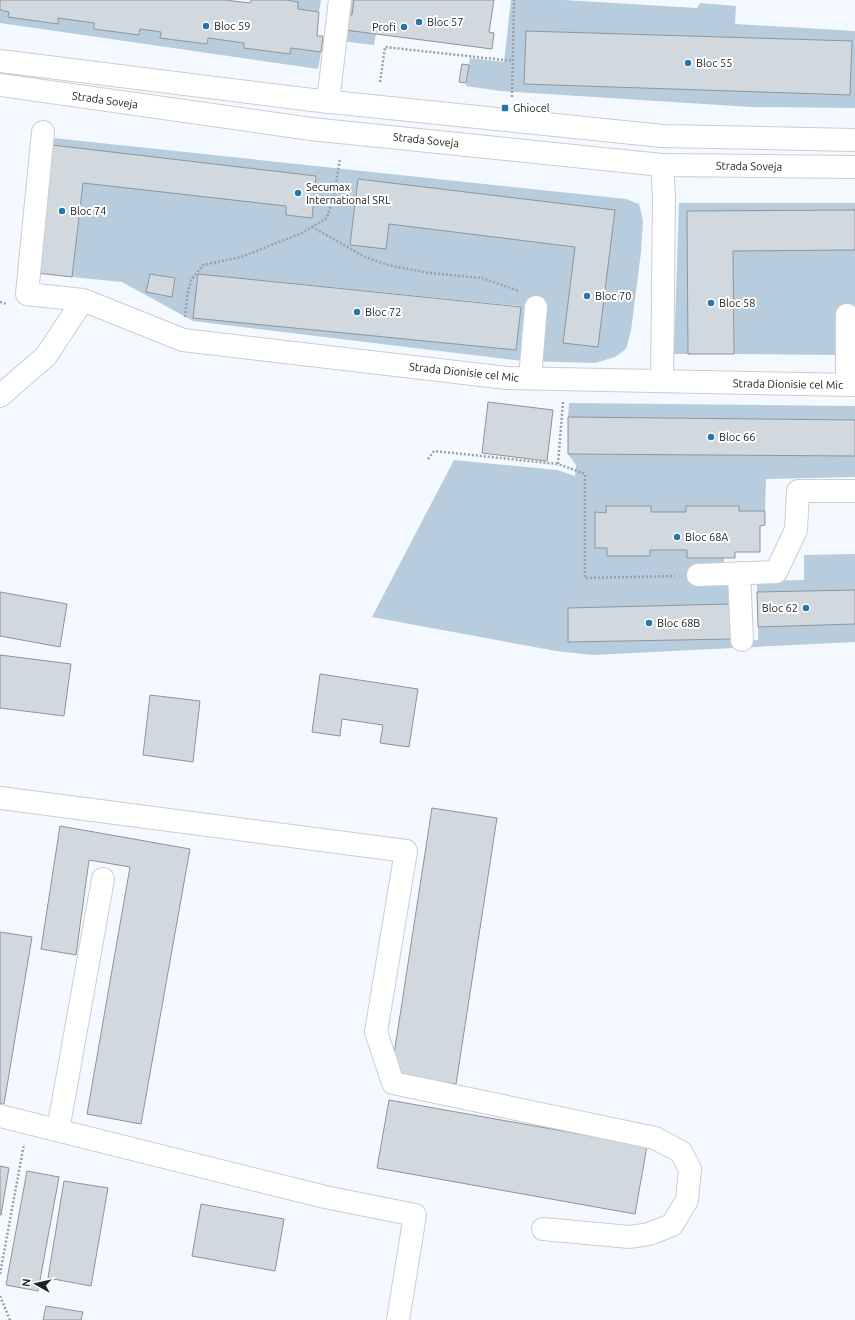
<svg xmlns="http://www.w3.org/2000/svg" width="855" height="1320" font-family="Ubuntu,sans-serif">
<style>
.green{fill:#b7ccdd;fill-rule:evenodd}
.building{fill:#d2d9de;stroke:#8e9398}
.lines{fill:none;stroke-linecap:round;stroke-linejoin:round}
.minor-casing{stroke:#c8ced3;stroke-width:24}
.major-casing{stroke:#c8ced3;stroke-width:24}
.path{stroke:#9ca0a4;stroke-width:2.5;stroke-dasharray:2 2;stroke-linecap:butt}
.minor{stroke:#fff;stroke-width:22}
.major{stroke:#fff;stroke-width:22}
.poi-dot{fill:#2a75a8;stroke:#fff;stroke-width:1.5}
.labels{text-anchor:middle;stroke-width:4;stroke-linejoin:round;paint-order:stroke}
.poi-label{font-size:11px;fill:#202224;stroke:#fff;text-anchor:start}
.street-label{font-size:11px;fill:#202224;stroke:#fff}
</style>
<rect width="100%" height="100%" fill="#f3f9fe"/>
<path class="green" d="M286,0H321L319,12L298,9V2Z
M347,0H354L352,15L348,14L376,34L374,45L340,41Z
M511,0H564L697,8L700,3L736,6L735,24L855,31V108L751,107L500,91L466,86L470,58L504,62ZM526,31L852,41L850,95L525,84Z
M0,10L9,12L8,17L57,24L58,18L94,23V29L139,35L140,29L161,32L160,38L207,44L208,38L244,43V48L289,54L291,48L321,52L318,69L0,23Z
M53,138L626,199L639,204L643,220L641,252L631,331L626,349L615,357L595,363L523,361L193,321L122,282L72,277L83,183L286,206V215L311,218L316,176L52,145ZM358,179L614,210L563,342L575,247L389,224L386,249L350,245ZM150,274L175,278L172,297L147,292ZM198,274L521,306L516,350L194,318Z
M679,203H855V210L687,211L688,354H674Z
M855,250V312H837L836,355L734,354L733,251Z
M569,403L855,406V420L568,417Z
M568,454L855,456V477L766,479L765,511H739V506H686V512H651L606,506V513L595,512V548H607L608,556H650V550H687V558H724V581H736L739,640H758V627L855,624V642L593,655L556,651L372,617L454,460L557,470L575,476L576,465ZM729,604L730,639L568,642V608Z
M855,554V590L757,592V581L804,580V555Z"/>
<path class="building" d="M0,0H225L250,3L251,0H286L298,2V9L319,12L317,36H323L321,52L291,48L290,54L244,48V43L208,38L207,44L160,38L161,32L140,29L139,35L94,29V23L58,18V24L8,17L9,12L0,10Z
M354,0H494L489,32L494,33L492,49L345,30L348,14L352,15Z
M526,31L852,41L850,95L524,84Z
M462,64L469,65L466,83L459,82Z
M52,145L316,176L312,218L286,215V206L83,183L72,277L37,273Z
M358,179L615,210L598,347L563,343L575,247L389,224L386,249L350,245Z
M855,210V250L733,251L734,354H688L687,211Z
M150,274L175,278L172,297L146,292Z
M198,274L521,307L516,350L193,318Z
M488,402L553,410L547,461L482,453Z
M568,417L855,420V456L568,454Z
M606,506H651V512H686V506H739V511H765V525L760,526V552H735V558H687V550H650V556H607V548H595V512L606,513Z
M855,590V624L758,627L757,592Z
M0,592L67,604L60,647L0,636Z
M730,604L731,639L568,642V608Z
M0,655L71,664L64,716L0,708Z
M320,674L418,689L409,747L380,743L383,725L342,719L340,736L312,732Z
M150,695L200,701L193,762L143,755Z
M432,808L497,818L456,1084L391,1074Z
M60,826L190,849L141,1124L87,1114L130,867L89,860L76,955L41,949Z
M0,932L32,937L4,1104H0Z
M389,1100L647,1146L635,1214L377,1168Z
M0,1166L9,1168L1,1215H0Z
M27,1171L59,1177L38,1291L6,1285Z
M64,1181L108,1188L91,1286L48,1278Z
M201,1204L284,1219L275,1271L192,1256Z
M46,1306L83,1312L81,1320H43Z"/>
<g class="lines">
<g class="minor-casing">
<path id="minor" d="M328,102L340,0
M43,132L27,294L83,300L183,340L507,378L855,385
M847,315V385
M530,378L536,307
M662,381L664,196L662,165
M0,396L46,356L83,300
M739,573L742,640
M698,575L776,572L796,530L798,491H855
M0,798L406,851L376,1032L393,1083L655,1138L681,1152L690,1169L687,1200L672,1225L649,1234L630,1237L543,1229
M0,1116L325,1197L415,1215L398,1320
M58,1130L103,879"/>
</g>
<g class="major-casing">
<path id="major" d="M0,61L312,100L662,136L855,140
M0,85L311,129L662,165L855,167"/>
</g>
<path class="path" d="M380,82L385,47L513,61
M512,97L514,0
M312,227L365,257L388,265L429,273L482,278L519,291
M0,302L7,304
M185,317L187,297L191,280L203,265L241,257L302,233L327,218L335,191L340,158
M563,402L558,464L585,474V578L675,576
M428,459L434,451L558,464
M0,1274L24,1144
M0,1296L10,1320"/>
<use href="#minor" class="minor"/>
<use href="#major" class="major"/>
</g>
<g class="poi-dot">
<circle cx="419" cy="22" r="4"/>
<circle cx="206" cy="26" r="4"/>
<circle cx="404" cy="27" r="4"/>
<circle cx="688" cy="63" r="4"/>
<rect x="501" y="104" width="8" height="8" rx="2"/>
<circle cx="298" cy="193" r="4"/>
<circle cx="62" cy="211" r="4"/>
<circle cx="587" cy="296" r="4"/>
<circle cx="711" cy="303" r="4"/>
<circle cx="357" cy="312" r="4"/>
<circle cx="711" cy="437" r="4"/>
<circle cx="677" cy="537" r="4"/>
<circle cx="806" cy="608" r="4"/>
<circle cx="649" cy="623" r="4"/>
</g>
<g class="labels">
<g class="poi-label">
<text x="427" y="26">Bloc 57</text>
<text x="214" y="30">Bloc 59</text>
<text x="396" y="31" text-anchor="end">Profi</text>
<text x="696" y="67">Bloc 55</text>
<text x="513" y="112">Ghiocel</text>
<text x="306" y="191">Secumax<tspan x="306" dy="13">International SRL</tspan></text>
<text x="70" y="215">Bloc 74</text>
<text x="595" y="300">Bloc 70</text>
<text x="719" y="307">Bloc 58</text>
<text x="365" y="316">Bloc 72</text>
<text x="719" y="441">Bloc 66</text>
<text x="685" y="541">Bloc 68A</text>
<text x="798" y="612" text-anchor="end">Bloc 62</text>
<text x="657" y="627">Bloc 68B</text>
</g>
<g class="street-label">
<text transform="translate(105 100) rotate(8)" y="4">Strada Soveja</text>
<text transform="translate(426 140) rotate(6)" y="4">Strada Soveja</text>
<text transform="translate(749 166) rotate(1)" y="4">Strada Soveja</text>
<text transform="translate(464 372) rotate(6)" y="4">Strada Dionisie cel Mic</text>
<text transform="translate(788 384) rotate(1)" y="4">Strada Dionisie cel Mic</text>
</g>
</g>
<g transform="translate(36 1284) rotate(278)" stroke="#ffffff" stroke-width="3" paint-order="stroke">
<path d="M0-3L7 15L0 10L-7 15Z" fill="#202224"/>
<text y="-6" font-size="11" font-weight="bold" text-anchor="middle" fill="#202224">N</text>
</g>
</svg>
